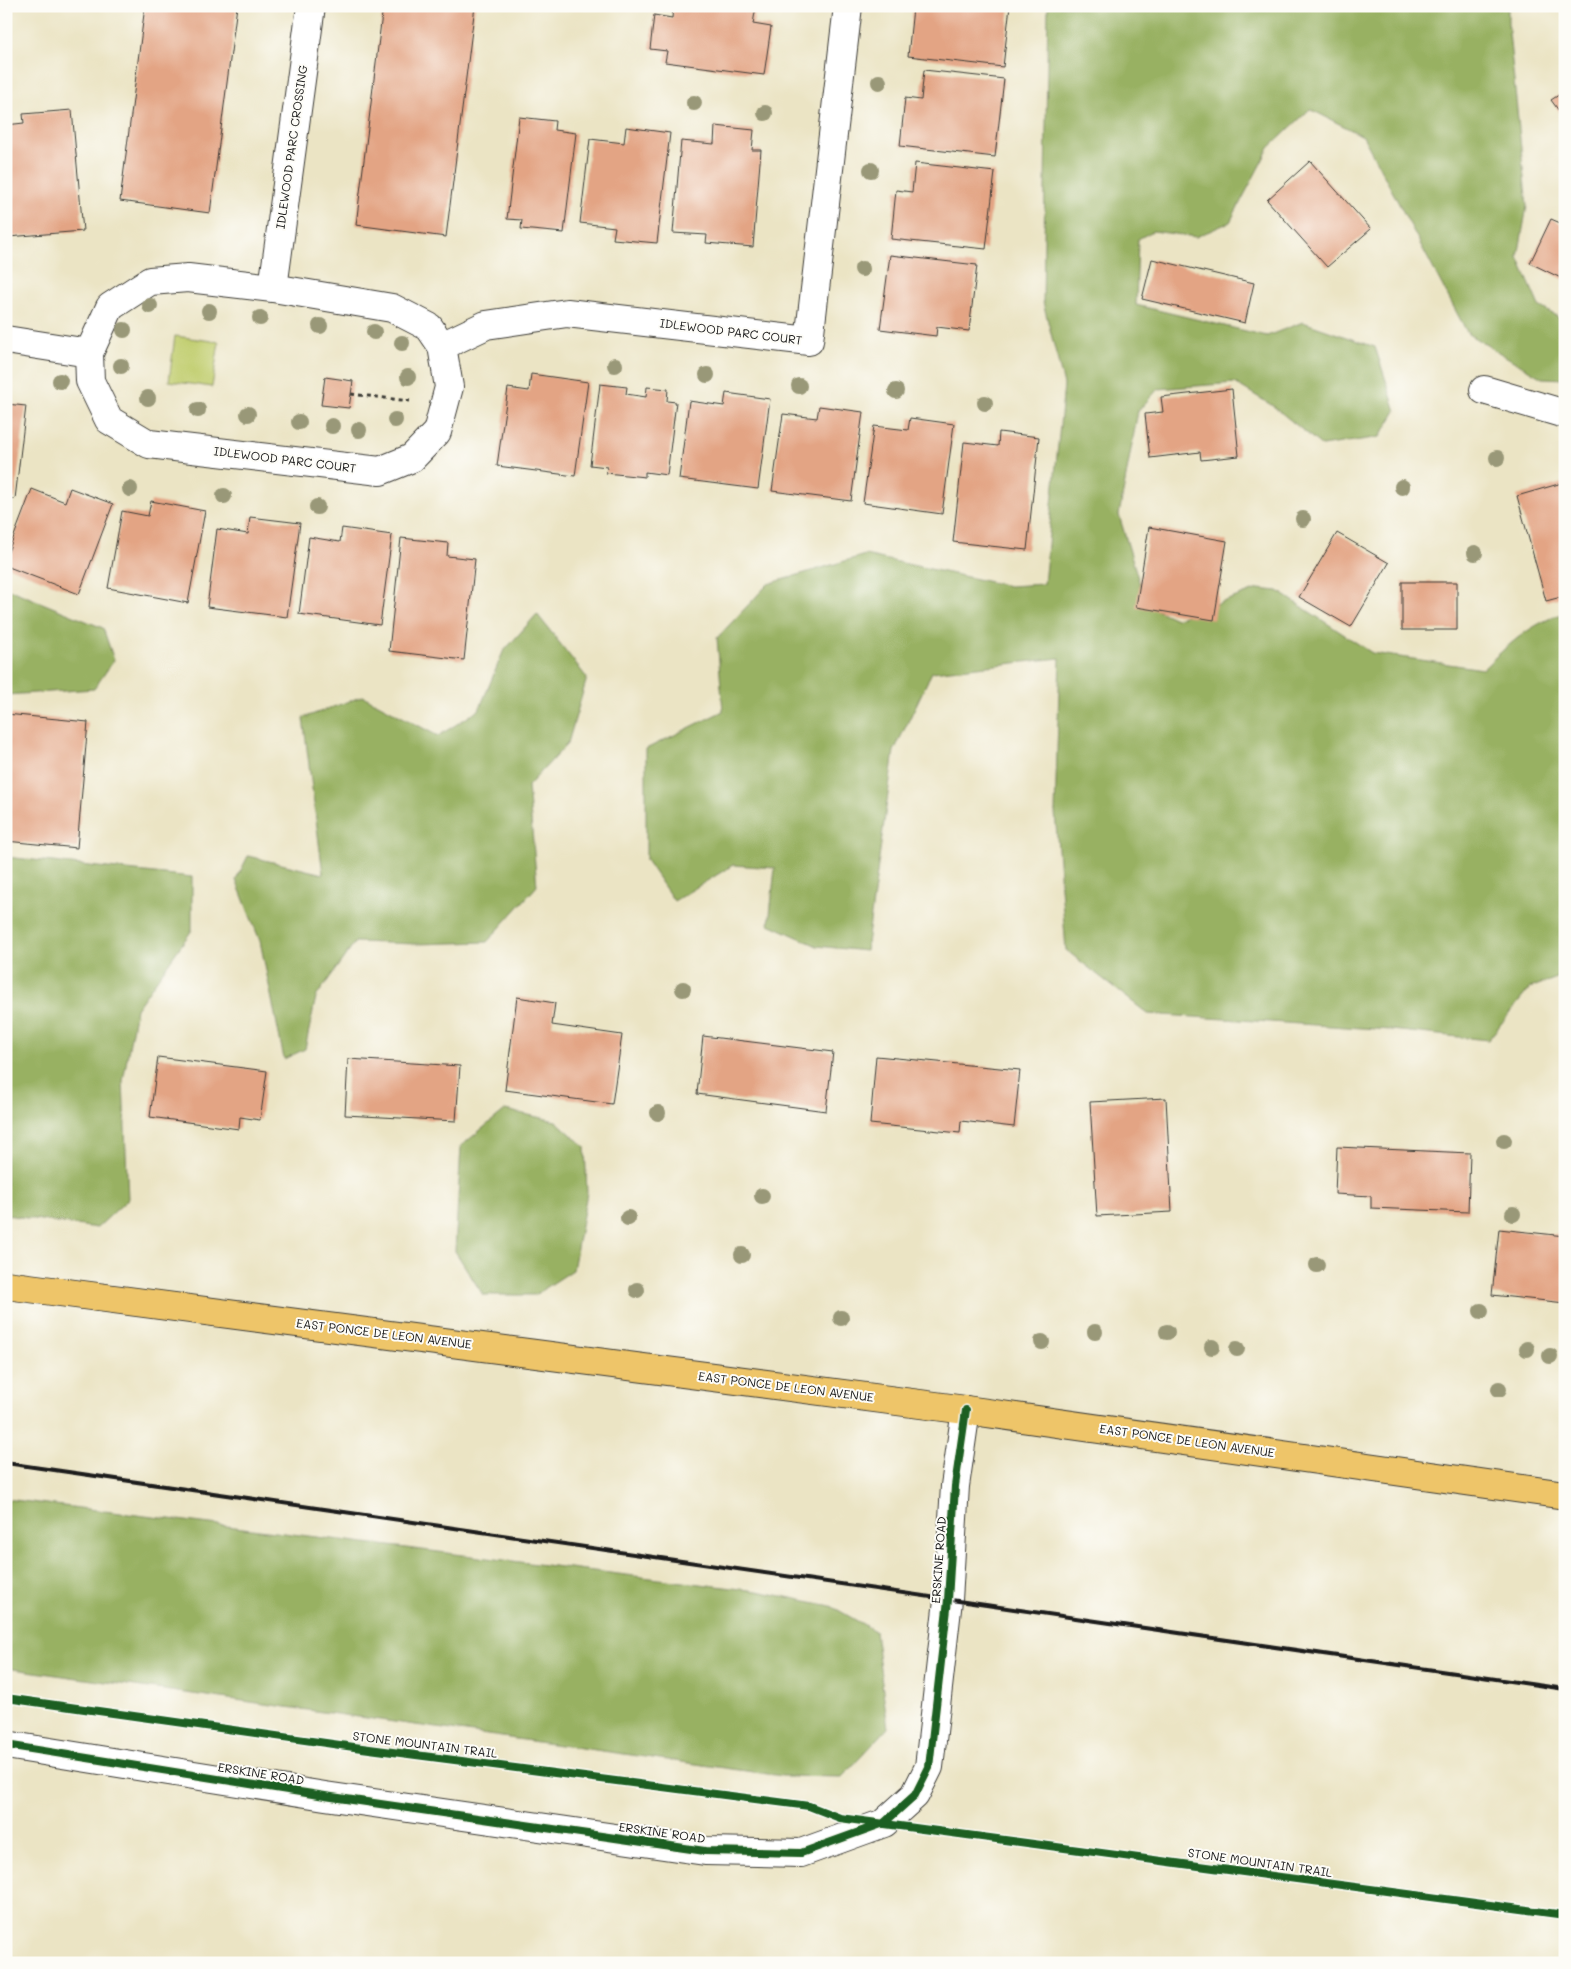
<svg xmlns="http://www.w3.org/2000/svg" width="1571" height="1969" font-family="Mali,sans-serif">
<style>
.green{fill:#c1ce70;stroke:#6e7546}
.forest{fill:#98b162;stroke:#5a663f}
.building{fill:#e3a484}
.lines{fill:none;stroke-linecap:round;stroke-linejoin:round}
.minor-casing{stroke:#3b3a35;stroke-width:30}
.major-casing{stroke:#3b3a35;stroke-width:30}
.path{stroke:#3b3a35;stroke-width:3;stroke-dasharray:4 4;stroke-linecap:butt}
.minor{stroke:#fff;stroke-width:28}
.major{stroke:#eec569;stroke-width:28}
.rail{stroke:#1c1c1c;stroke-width:4}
.cycleway-casing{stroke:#fdfcf7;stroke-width:11}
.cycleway{stroke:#1b5e20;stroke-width:8}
.tree{fill:#999878}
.labels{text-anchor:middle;stroke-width:4;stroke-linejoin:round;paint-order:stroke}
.street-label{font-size:12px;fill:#1c1c1c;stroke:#fdfcf7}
</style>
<rect width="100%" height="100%" fill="#fdfcf7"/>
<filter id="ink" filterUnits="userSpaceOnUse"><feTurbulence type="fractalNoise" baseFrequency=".02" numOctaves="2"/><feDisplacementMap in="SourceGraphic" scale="10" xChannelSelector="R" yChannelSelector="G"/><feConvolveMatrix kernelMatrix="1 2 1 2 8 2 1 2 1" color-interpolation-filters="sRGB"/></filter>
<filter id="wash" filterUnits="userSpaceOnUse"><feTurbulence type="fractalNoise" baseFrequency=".0096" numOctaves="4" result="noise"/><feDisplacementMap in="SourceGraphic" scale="20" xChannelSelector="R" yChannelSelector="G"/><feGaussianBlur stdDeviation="1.12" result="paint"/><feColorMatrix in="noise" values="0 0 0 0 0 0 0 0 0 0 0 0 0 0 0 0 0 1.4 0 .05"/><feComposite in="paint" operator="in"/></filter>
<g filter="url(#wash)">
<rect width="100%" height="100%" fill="#ebe4c4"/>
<path class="green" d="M175,336L219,342L212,387L169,381Z"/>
<path class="forest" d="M1048,6H1508V23L1527,206L1518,257L1539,306L1565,321V379L1542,378L1468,334L1363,136L1310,109L1269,148L1230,222L1196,237L1153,231L1138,239L1136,305L1267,336L1303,322L1375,347L1396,411L1380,437L1322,446L1273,406L1235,383L1158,389L1138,411L1119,515L1146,605L1176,619L1258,589L1278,591L1372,653L1483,669C1508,645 1531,623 1565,613V975L1530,988L1488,1040L1391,1030L1148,1014L1066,950L1055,812L1060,658L932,672L894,751L866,951L817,946L769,924L775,868L733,865L674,901L646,860V749L723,711L717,638L768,584L865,555L1009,586L1044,584L1064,385L1043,302Z
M6,588L103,628L114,660L94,689L6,695Z
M537,614L587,678L568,743L528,786L537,886L487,942L417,944L355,942L316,997L305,1049L284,1059L260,941L236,880L248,856L323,874L303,718L363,696L438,736L479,710L503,652Z
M6,857L192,877V930L136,1009L123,1081L128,1199L97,1228L6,1215Z
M505,1110L556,1121L585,1147L587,1193L573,1270L535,1295H483L455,1251L461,1146Z
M6,1499L757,1591L831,1606L875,1631L888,1728L842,1777L782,1776L6,1668Z"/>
<g id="blocks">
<path class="building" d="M145,6H237L210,213L120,201Z
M383,6H475L446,237L356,225Z
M673,6H756L753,24L771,27L764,75L665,62L667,51L650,49L654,15L672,18Z
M929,6H1010L1003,67L908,56L913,8L929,9Z
M924,70L1004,79L995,157L900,146L905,98L921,100Z
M1565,91V119L1551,100Z
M72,110L83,231L8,237L6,216V125L24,123L23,114Z
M519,117L555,121L554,130L576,133L564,233L521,229L522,220L507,219Z
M715,126L754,130L752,150H761L753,247L706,243L707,235L673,233L681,141L714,144Z
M626,127L670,133L657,243L613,239L615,227L580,223L590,139L624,143Z
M1310,161L1371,229L1327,267L1267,200Z
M915,163L995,172L986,249L891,239L896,190L912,192Z
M1551,219L1565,225V280L1530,263Z
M890,255L977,265L969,331L937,327L936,336L880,329Z
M1152,259L1254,283L1245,323L1142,299Z
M531,374L588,382L575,476L497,466L508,388L529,391Z
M325,377L353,381L349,408L321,405Z
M600,384L627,387L626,394L646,397L647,387L668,389L667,401L676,402L667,475L645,472V477L606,473L607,467L590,465Z
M1232,389L1239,456L1201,460L1200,452L1150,458L1145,414L1163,412L1161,397Z
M726,393L770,399L758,489L679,479L689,401L724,406Z
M6,404L26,406L15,499L6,498Z
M819,406L863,412L851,501L772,491L783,414L817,418Z
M910,418L954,424L942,514L863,503L874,426L908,430Z
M999,432L1039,437L1027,550L953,542L964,442L998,446Z
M1562,483L1565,493V596L1546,601L1517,496Z
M70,488L113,504L79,594L6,566V557L32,489L65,502Z
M151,501L205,511L188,603L108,588L122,511L148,516Z
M250,517L300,523L287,617L207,607L217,529L248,534Z
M1149,527L1227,541L1214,620L1136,607Z
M342,528L392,535L380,625L299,614L309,537L340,542Z
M1337,533L1389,563L1351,627L1299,597Z
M401,538L448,543L447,556L475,559L464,660L389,651Z
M1402,582H1457V630H1402Z
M6,714L88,722L77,848L6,841Z
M517,997L555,1003L552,1025L622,1035L612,1104L505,1090Z
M703,1036L833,1052L826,1111L697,1094Z
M876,1056L1020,1070L1014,1127L961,1121L960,1133L870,1124Z
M158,1057L267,1071L260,1120L240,1117L239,1129L150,1117Z
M348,1059L460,1066L456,1121L345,1115Z
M1166,1098L1172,1212L1097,1216L1090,1102Z
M1337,1147L1470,1153L1468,1212L1371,1208V1196L1335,1194Z
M1499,1229L1565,1236V1303L1492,1295Z"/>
</g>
</g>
<g filter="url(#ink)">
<use href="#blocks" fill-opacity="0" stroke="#3b3a35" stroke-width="1"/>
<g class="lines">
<g class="minor-casing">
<path id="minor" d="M188,278L273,288L392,308L429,327L442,346L449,387L437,432L412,458L380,471L149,444L109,420L90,381L89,353L110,307L150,281Z
M273,288L311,6
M6,340L89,353
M442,346L486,325L567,313L809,341L848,6
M1484,390L1565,414
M6,1745L325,1796L705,1851L801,1853L884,1823L915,1795L929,1767L948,1600L955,1486L966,1410"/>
</g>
<g class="major-casing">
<path id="major" d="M6,1285L966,1410L1565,1495"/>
</g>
<path class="path" d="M351,394L410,401"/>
<use href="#minor" class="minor"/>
<use href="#major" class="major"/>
<path class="rail" d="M6,1463L1565,1689"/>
<g class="cycleway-casing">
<path id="cycleway" d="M6,1698L354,1747L809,1806L840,1818L1565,1915
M6,1745L325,1796L705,1851L801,1853L884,1823L915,1795L929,1767L948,1600L955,1486L966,1410"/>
</g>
<use href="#cycleway" class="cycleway"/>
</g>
<g class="tree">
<circle cx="879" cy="82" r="8"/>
<circle cx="694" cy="103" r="8"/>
<circle cx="765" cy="113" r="8"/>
<circle cx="871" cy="170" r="8"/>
<circle cx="862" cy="269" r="8"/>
<circle cx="150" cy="306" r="8"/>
<circle cx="209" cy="311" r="8"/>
<circle cx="260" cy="318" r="8"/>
<circle cx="320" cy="326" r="8"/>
<circle cx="124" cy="330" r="8"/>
<circle cx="374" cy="332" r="8"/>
<circle cx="402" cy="343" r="8"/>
<circle cx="615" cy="365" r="8"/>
<circle cx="121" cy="366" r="8"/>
<circle cx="707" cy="375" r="8"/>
<circle cx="408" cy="377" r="8"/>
<circle cx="60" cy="381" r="8"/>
<circle cx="799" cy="386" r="8"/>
<circle cx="896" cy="391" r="8"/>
<circle cx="148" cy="398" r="8"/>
<circle cx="985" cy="403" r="8"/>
<circle cx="198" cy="410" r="8"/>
<circle cx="248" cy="414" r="8"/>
<circle cx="395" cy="420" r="8"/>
<circle cx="299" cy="422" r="8"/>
<circle cx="332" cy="426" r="8"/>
<circle cx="359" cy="430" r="8"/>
<circle cx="1497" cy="458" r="8"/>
<circle cx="1402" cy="487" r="8"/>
<circle cx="130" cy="489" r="8"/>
<circle cx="224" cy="496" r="8"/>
<circle cx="317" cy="507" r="8"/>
<circle cx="1303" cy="519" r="8"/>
<circle cx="1475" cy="553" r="8"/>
<circle cx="683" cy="989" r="8"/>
<circle cx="658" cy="1113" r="8"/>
<circle cx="1504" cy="1141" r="8"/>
<circle cx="762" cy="1196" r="8"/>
<circle cx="1513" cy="1214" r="8"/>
<circle cx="628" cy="1218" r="8"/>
<circle cx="742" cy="1255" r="8"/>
<circle cx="1317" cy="1265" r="8"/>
<circle cx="637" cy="1290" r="8"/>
<circle cx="1481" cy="1311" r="8"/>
<circle cx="841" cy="1318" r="8"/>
<circle cx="1095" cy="1332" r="8"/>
<circle cx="1167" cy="1332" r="8"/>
<circle cx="1042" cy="1342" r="8"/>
<circle cx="1212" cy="1347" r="8"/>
<circle cx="1237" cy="1349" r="8"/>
<circle cx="1527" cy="1349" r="8"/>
<circle cx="1550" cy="1356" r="8"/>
<circle cx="1499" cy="1389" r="8"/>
</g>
</g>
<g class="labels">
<g class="street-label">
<text transform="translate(292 147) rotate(-82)" y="4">IDLEWOOD PARC CROSSING</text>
<text transform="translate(731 332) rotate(7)" y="4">IDLEWOOD PARC COURT</text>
<text transform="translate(285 460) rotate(7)" y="4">IDLEWOOD PARC COURT</text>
<text transform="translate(384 1334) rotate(7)" y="4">EAST PONCE DE LEON AVENUE</text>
<text transform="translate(786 1387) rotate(7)" y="4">EAST PONCE DE LEON AVENUE</text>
<text transform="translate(1187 1441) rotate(8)" y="4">EAST PONCE DE LEON AVENUE</text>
<text transform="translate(939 1560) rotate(-86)" y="4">ERSKINE ROAD</text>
<text transform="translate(425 1745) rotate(7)" y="4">STONE MOUNTAIN TRAIL</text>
<text transform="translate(261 1774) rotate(9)" y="4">ERSKINE ROAD</text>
<text transform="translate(662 1833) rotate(8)" y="4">ERSKINE ROAD</text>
<text transform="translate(1260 1863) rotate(8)" y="4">STONE MOUNTAIN TRAIL</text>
</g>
</g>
<rect width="1571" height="1969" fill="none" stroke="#fdfcf7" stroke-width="25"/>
</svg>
